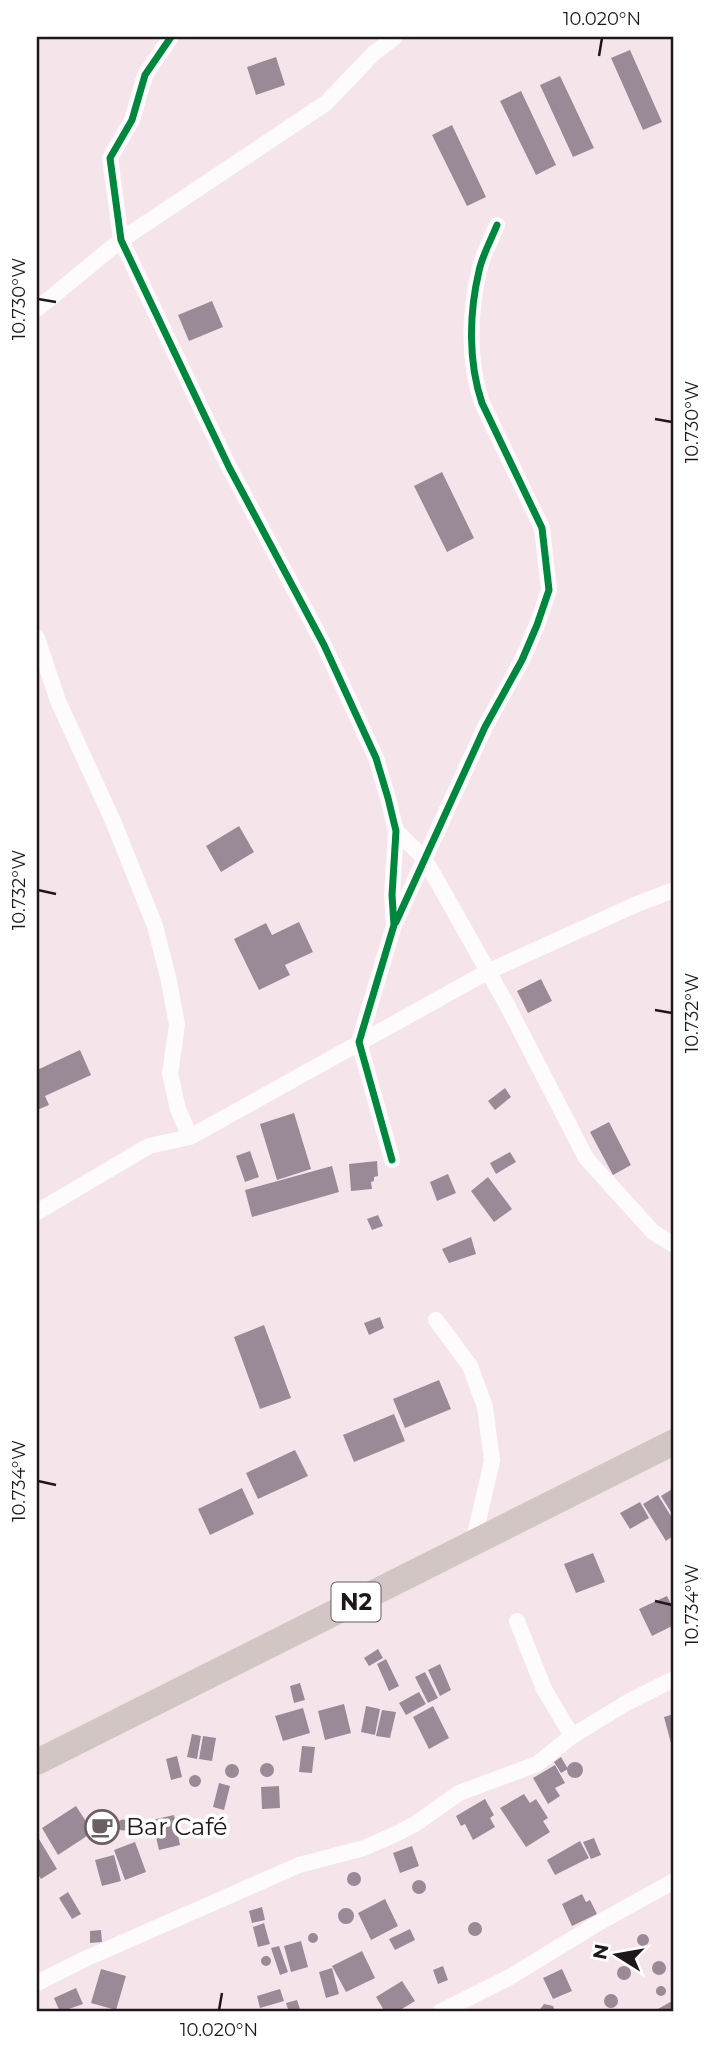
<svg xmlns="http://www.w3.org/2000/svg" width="711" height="2049" font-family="Montserrat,sans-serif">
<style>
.building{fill:#9a8a97}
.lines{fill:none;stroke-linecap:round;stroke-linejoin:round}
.minor{stroke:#fefbfc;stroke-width:16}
.trunk{stroke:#d2c6c5;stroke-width:26}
.cycleway-casing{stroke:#fff;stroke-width:11}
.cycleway{stroke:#00873e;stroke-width:7}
.ticks{fill:none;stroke:#20171a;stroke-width:2.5}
.labels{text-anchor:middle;stroke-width:7;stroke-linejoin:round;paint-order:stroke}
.shield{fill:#fff;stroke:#635d5f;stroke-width:2}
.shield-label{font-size:23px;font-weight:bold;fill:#20171a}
.poi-label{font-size:24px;fill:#20171a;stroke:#fff;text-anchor:start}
.neatline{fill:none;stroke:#20171a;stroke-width:2.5}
.ticks-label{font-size:18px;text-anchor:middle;fill:#20171a}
</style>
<rect width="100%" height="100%" fill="#f5e5eb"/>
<path class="building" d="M630,50L662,122L643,130L611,58Z
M276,57L285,85L256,95L247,67Z
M560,76L594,148L573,157L540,85Z
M521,91L556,165L536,175L500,101Z
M452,125L486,197L467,206L432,135Z
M212,301L223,327L189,341L178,315Z
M442,472L474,538L447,552L414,486Z
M239,826L254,852L221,872L206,846Z
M299,922L313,952L285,965L290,975L259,990L234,939L266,923L272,935Z
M541,979L552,1001L528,1013L517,991Z
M80,1050L91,1075L45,1096L49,1105L37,1110V1070Z
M505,1088L511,1097L495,1110L488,1101Z
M294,1113L311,1169L277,1180L260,1124Z
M609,1122L631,1165L613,1175L590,1132Z
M250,1151L259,1177L245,1182L236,1156Z
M510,1152L516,1162L496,1174L490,1163Z
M377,1161L378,1176L374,1177V1181L371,1182L372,1189L351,1191L349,1164Z
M332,1166L339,1192L252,1217L245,1190Z
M448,1174L456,1193L437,1201L430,1182Z
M488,1177L512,1209L494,1222L471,1191Z
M378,1215L383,1226L372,1230L367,1219Z
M471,1237L476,1254L449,1263L442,1249Z
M380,1317L384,1328L369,1335L364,1323Z
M264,1325L291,1398L260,1409L234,1337Z
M439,1380L451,1409L405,1428L393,1399Z
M394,1414L405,1441L354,1462L343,1435Z
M295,1450L308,1476L258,1499L246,1473Z
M242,1488L254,1514L210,1535L198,1509Z
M674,1488V1517L661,1496Z
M658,1495L674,1521V1535L666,1541L643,1504Z
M640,1502L649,1518L630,1529L620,1513Z
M593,1553L605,1582L576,1593L564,1564Z
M667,1596L674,1610V1625L652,1636L639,1609Z
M378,1649L383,1658L369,1666L364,1658Z
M386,1659L399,1686L389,1691L377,1664Z
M440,1664L451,1690L440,1696L428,1670Z
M425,1672L438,1698L428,1703L415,1677Z
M300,1683L305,1700L294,1703L290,1686Z
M419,1692L426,1704L406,1715L399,1703Z
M344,1704L351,1733L325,1740L318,1711Z
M366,1706L380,1709L375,1735L361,1732Z
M433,1706L449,1738L429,1749L413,1717Z
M303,1708L310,1733L283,1741L275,1716Z
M382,1710L396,1712L390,1738L376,1736Z
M674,1714V1746L672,1747L664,1717Z
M192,1734L201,1736L197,1759L187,1757Z
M203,1736L216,1738L212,1761L199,1759Z
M302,1746L315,1747L312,1773L299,1772Z
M177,1756L182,1777L171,1780L166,1759Z
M561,1757L568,1769L561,1773L554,1762Z
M567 1770a8 8 0 1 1 16 0a8 8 0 1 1-16 0Z
M260 1770a7 7 0 1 1 14 0a7 7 0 1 1-14 0Z
M225 1771a7 7 0 1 1 14 0a7 7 0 1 1-14 0Z
M555,1765L565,1783L555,1788L560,1796L548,1804L533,1778Z
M189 1781a6 6 0 1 1 12 0a6 6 0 1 1-12 0Z
M219,1783L230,1786L224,1810L213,1807Z
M279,1786L280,1808L262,1809L261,1787Z
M524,1794L530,1803L536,1799L548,1818L543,1821L550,1832L526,1847L500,1808Z
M485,1799L494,1815L490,1818L495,1827L473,1840L465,1824L461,1826L456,1816Z
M76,1806L93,1832L58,1855L42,1828Z
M174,1815L180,1845L159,1850L152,1820Z
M117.5 1825a5.5 5.5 0 1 1 11 0a5.5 5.5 0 1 1-11 0Z
M594,1838L601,1855L591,1859L583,1842Z
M39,1839L57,1869L41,1879L37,1873V1840Z
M580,1841L589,1858L555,1875L547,1860Z
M135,1842L146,1872L125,1880L114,1850Z
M412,1846L419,1866L400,1873L393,1853Z
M114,1855L121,1881L102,1886L95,1860Z
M347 1879a7 7 0 1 1 14 0a7 7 0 1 1-14 0Z
M412 1887a7 7 0 1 1 14 0a7 7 0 1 1-14 0Z
M68,1892L81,1914L72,1919L59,1898Z
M582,1894L586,1902L590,1900L597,1914L572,1926L562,1904Z
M385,1899L398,1926L371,1940L358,1913Z
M262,1907L265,1920L252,1923L249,1911Z
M338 1916a8 8 0 1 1 16 0a8 8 0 1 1-16 0Z
M468 1929a7 7 0 1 1 14 0a7 7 0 1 1-14 0Z
M264,1923L270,1944L258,1947L253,1927Z
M410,1929L415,1940L395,1950L389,1939Z
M101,1930L102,1942L90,1943V1931Z
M308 1938a5 5 0 1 1 10 0a5 5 0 1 1-10 0Z
M637 1940a6 6 0 1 1 12 0a6 6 0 1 1-12 0Z
M301,1941L308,1967L291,1972L284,1946Z
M279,1946L288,1972L280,1975L271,1948Z
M362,1951L375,1978L346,1992L332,1966Z
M261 1961a5 5 0 1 1 10 0a5 5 0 1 1-10 0Z
M652 1968a7 7 0 1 1 14 0a7 7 0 1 1-14 0Z
M443,1966L448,1980L438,1984L433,1970Z
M617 1973a7 7 0 1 1 14 0a7 7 0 1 1-14 0Z
M332,1968L339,1994L326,1998L319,1972Z
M101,1969L126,1976L116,2010L91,2003Z
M562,1969L572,1991L553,1999L543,1978Z
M402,1981L415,2001L397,2012H385L376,1997Z
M656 1991a5 5 0 1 1 10 0a5 5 0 1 1-10 0Z
M76,1988L83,2004L60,2012L54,1998Z
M280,1989L284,2001L260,2008L257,1996Z
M604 2001a7 7 0 1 1 14 0a7 7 0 1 1-14 0Z
M297,2000L301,2012H289L286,2003Z
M672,2001L674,2012H660L658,2009Z
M544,2004L553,2006L555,2012H538Z"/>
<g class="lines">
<path class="minor" d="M171,37L145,75L132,120L110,158L121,240L229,467L324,645L376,758L388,798L396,831L392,895L394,925L359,1042L392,1160
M37,309L121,240L326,103L374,53L395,37
M37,638L58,701L113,821L155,926L169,981L177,1025L170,1074L178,1109L190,1137
M396,831L424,858L506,1003L586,1158L653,1232L674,1245
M395,923L485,727L522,660L537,625L549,590L542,528L482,403C468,362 469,313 479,271C482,256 491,240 497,225
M37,1212L149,1146L190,1137L487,972L637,904L674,890
M436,1320L470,1366L485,1407L492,1461L473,1543
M517,1621L544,1689L572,1736
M37,1983L85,1959L299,1865L364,1848L396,1834L415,1824L459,1793L537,1764L572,1736L628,1702L674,1679
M440,2012L510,1977L600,1922L674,1881"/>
<path class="trunk" d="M37,1762L674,1442"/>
<g class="cycleway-casing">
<path id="cycleway" d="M171,37L145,75L132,120L110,158L121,240L229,467L324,645L376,758L388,798L396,831L392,895L394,925L359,1042L392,1160
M396,922L485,727L522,660L537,625L549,590L542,528L482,403C468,362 469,313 479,271C482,256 491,240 497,225"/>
</g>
<use href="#cycleway" class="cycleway"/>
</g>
<path class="ticks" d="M599,56L602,38M38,299L56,302M655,419L672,422M38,890L56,894M655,1010L672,1013M38,1481L56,1485M655,1601L672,1605M219,2010L222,1993"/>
<defs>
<g id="cafe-ring" transform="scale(1.75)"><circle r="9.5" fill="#fff" stroke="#6b5f63" stroke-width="1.5"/><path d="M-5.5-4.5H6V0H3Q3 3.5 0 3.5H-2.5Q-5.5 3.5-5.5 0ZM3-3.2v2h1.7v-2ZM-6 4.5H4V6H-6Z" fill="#6b5f63"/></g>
</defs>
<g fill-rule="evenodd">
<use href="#cafe-ring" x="102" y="1827"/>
</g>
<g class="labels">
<rect class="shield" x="331.5" y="1582.5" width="49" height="39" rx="5"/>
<g class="shield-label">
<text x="356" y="1610">N2</text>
</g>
<g class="poi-label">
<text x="126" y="1835">Bar Café</text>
</g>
</g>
<rect width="711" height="2049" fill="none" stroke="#ffffff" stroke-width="77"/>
<g transform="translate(617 1955) rotate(281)" stroke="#ffffff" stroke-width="5" paint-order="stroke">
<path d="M0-5L12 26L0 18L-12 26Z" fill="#20171a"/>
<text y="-10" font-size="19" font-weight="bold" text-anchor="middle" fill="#20171a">N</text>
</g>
<rect x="38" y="38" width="634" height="1972" class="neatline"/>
<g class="ticks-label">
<text x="602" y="25">10.020°N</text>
<text transform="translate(19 299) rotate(-90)" y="6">10.730°W</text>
<text transform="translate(692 422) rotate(-90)" y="6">10.730°W</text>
<text transform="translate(19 890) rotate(-90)" y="6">10.732°W</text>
<text transform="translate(692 1013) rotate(-90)" y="6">10.732°W</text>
<text transform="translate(19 1481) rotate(-90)" y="6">10.734°W</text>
<text transform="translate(692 1605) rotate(-90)" y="6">10.734°W</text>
<text x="219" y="2036">10.020°N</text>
</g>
</svg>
